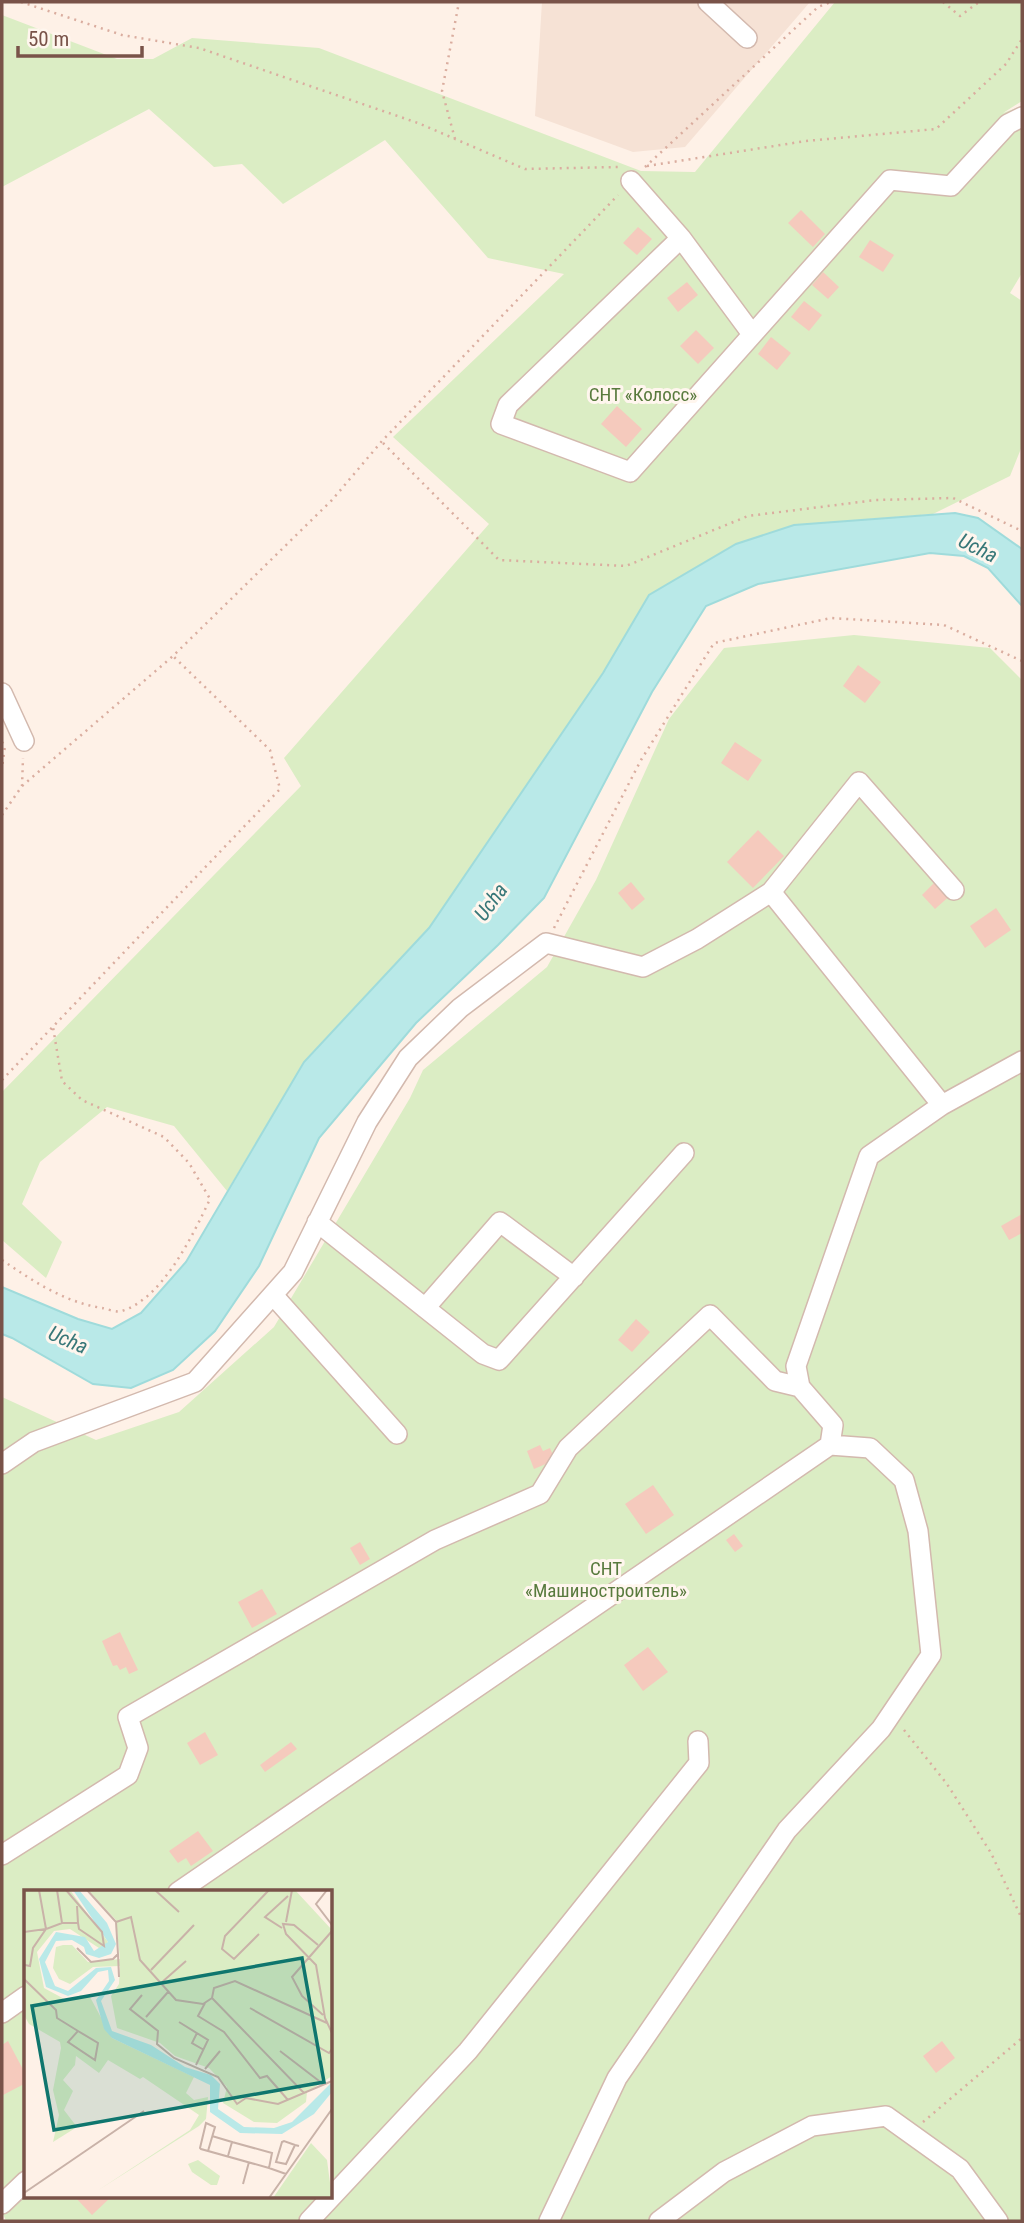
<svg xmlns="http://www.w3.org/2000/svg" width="1024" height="2223" font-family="'Roboto Condensed',sans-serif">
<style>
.residential{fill:#f6e2d5}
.green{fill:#dbedc4;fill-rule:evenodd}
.water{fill:#b9e9e8;stroke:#9fdbdb;stroke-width:2}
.building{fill:#f5cabd}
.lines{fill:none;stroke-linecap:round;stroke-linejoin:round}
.minor-casing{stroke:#d3b9ae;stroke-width:22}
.path{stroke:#daad9f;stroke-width:2.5;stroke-dasharray:2 5;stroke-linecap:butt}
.minor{stroke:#fff;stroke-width:19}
.labels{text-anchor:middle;stroke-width:6;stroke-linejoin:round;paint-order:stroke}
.park-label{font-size:19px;fill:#587a3d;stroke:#fff6ee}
.water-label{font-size:21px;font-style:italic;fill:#387778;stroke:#fff6ee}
.inset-road{fill:none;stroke:#c9b2a8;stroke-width:2}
.view{fill:#0f766e;fill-opacity:0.15;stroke:#0f766e;stroke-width:3.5}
.inset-edge{fill:none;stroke:#795349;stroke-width:3.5}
</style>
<rect width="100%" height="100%" fill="#fef1e7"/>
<path class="residential" d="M542,2H810L685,147L633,152L535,116Z"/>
<path class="green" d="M835,2H1022V101L1003,113L1022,106V273L1010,293L1022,301V446L1010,476L933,514L794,525L649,595L603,673L429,928L304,1062L227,1191L174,1126L107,1107L40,1162L22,1204L62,1242L46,1278L2,1240V1092L301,786L284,758L489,524L393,437L564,274L488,258L385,140L283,204L242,164L214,167L149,109L2,187V15L117,59H153L192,38L319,48L641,171L695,172Z
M854,635L990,648L1022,680V2221H6L2,2211V1397L96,1440L179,1412L274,1327L410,1098L423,1070L547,967L596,880L669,719L724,648ZM26,1892H331V2197H26Z"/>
<path class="water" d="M955,513L978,518L1022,549V606L988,568L964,556L930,553L758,584L706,606L652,692L544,898L498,945L416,1023L319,1138L259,1266L215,1331L173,1370L131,1388L93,1384L12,1338L2,1334V1287L78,1319L112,1329L141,1313L186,1262L304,1062L429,928L603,673L649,595L736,544L794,525Z"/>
<path class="building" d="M801,210L825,234L813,247L788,223Z
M638,227L652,239L637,255L623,243Z
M870,240L894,255L883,272L859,257Z
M823,272L839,287L828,299L812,285Z
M687,282L698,295L678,312L667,298Z
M804,301L822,315L809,331L791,317Z
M696,330L714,348L698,364L680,346Z
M771,337L791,353L777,370L758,354Z
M617,406L642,429L626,447L601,424Z
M858,665L881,682L865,703L843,686Z
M735,742L762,760L748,781L721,763Z
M758,830L784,856L753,888L727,862Z
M939,878L953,893L935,909L922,895Z
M631,882L645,899L632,910L618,893Z
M996,908L1011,930L985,948L970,926Z
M1022,1214V1233L1009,1240L1001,1226Z
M636,1319L650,1332L632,1352L618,1340Z
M540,1445L543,1451L550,1448L555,1460L534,1469L527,1451Z
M653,1485L674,1515L646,1534L625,1504Z
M734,1534L743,1546L735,1552L726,1540Z
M360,1542L370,1559L360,1565L350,1548Z
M262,1589L277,1614L252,1628L238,1602Z
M120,1632L138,1670L129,1674L126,1667L120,1670L117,1665L113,1666L102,1641Z
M648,1647L668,1672L643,1691L624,1665Z
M205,1732L218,1755L200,1765L187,1743Z
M291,1742L297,1749L265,1772L260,1765Z
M198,1831L213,1851L191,1866L186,1858L178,1863L169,1851Z
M8,2041L26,2075V2083L3,2095L2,2045Z
M942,2041L955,2058L936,2073L923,2056Z
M75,2197H111L92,2215Z"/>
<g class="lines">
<g class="minor-casing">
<path id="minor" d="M708,2L747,38
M631,181L681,238
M752,334L681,238L508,405L501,424L630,472L890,180L951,186L1008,124L1022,117
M2,693L24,741
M771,892L942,1105
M317,1222L483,1354L499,1360L684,1153
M273,1295L397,1434
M425,1308L500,1222L574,1277
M830,1445L833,1425L800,1387L796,1366L869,1156L942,1105L1022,1061
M2,1464L34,1442L195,1382L293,1272L367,1122L408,1058L460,1008L546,943L643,967L697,939L771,892L859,782L954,890
M2,1855L128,1775L138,1748L128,1717L435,1540L540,1494L568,1448L710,1315L775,1381L800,1387
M178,1892L830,1445L870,1448L904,1480L918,1531L931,1655L881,1729L787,1830L617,2078L549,2221
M2,2013L26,1996
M2,2204L26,2181
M309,2221L468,2051L699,1763L698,1741
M659,2221L724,2172L812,2126L886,2116L960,2169L998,2221"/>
</g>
<path class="path" d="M21,2L122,35L199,48L418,123L525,169L619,167
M943,2L960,16L979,2
M455,139L442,91L459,2
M647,166L806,141L936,129L1006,64L1022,39
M645,167L818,7L831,2
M383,443L499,560L626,566L748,516L876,500L953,498L1022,531
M2,742L5,746L2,768
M22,786L173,656L332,500L382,441L618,195
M2,815L22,786L23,758
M554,928L641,760L714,643L831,618L944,625L1022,661
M2,1080L280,789L270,750L173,656
M2,1260C33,1281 64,1302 102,1308C108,1309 117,1313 122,1311C163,1298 193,1235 210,1199L189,1163L164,1137L82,1100L62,1081L53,1027
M904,1730L947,1784L991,1853L1022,1919
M923,2122L1022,2038"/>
<use href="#minor" class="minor"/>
</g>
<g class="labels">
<g class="park-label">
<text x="643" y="401">СНТ «Колосс»</text>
<text x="606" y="1575">СНТ<tspan x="606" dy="22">«Машиностроитель»</tspan></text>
</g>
<g class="water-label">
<text transform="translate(978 548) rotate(26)" y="7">Ucha</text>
<text transform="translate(491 902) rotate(-54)" y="7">Ucha</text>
<text transform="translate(68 1340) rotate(23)" y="7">Ucha</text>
</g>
</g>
<g transform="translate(24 1890)">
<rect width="308" height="308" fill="#fef1e7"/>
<path d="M0,0H46L84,52L78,60L46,39L30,41L13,62L20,98L44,111L57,105L66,107L88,148L170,187L162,203L170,210L184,207L182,229L175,236L73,301L166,240L175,225L119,187L116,189L84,170L75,183L52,166L51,175L39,190L49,201L40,220L53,237L29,252L35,225L29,200L37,158L36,152L5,134L0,125ZM64,0H271L308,40V186L283,202L282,212L253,233L230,232L199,213L203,197L185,178L151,166L136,153L93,138L87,106L95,94L96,76L69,77L46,94L35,89L29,78L32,57L39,55H48L64,72L96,69L92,30ZM287,253L303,270L308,308H249ZM174,270L196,286L193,295H187L168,282L164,274Z" fill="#dbedc4"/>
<path d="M49,0H55L83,33L92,54L87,64L75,68L62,64L60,57L48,50L32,51L21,72L31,96L44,101L72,78L87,77L91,90L77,111L88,141L127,155L161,177L187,185L196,194L194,219L220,237L250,238L268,232L308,192V202L290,224L258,244L216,243L186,222V195L88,148L80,139L72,110L85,91L84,80L74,82L57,101L44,106L22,97L15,69L32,42L61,47L70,61L84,52Z" fill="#b9e9e8"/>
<path class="inset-road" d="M33,0L38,33M42,0L78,42L80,56L55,39L54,33M63,0L92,32M131,0L155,22M303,0L292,14L308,35M262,32L268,0M258,38L241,27L264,6M0,42L22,39L15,0M235,44L210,69L198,59L201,46L245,0M294,55L270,35L259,34L262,44L292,75L301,128L308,143M53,58L67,72L89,69L94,64L92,32L107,27L116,70L152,110L179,114L188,108L190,98L211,91L303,133M94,64L95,87M1,75L6,76L9,58L22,39L38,33H54L53,16M127,80L170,35M0,89L32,120L33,128L54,141L74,153L71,170L44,152L54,141M137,93L162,71M118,105L106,119L134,141L133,154L150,168L194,187L213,214L222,208L254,214L308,191M188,108L280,203M181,113L174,126L200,142L236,188L243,186L264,210M226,118L305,163L308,159M299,125L278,106L268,87L308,41M122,127L144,102M155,132L184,150L172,175M173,143L168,153L180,160M256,161L299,194M181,179L196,161M188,246L208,252L204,266M208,252L248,263L245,278M271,255L262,274L252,272L258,252L260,251L271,255L275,256M184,261L191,237L182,233L176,258L177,259L245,278L262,284M219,294L225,272M0,303L120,221M245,308L308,219"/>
<path class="view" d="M278,68L300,192L30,240L8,116Z"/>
<rect width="308" height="308" class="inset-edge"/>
</g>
<rect width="1024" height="2223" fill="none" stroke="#795349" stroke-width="7"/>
<path d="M18 46v10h124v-10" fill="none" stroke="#795349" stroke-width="3.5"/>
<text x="28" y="46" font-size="21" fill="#795349" stroke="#fff6ee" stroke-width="5" paint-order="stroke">50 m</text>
</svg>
